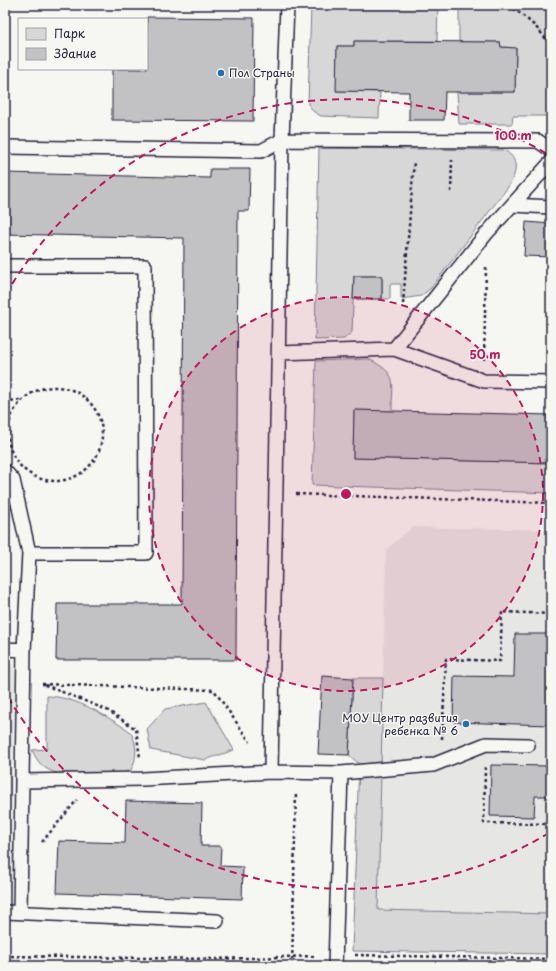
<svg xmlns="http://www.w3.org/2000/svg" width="556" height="971" font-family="'Playpen Sans',sans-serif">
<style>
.built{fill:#e6e6e4}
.green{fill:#d7d7d7;stroke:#7c7c89}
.building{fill:#c2c2c4;stroke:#22223b}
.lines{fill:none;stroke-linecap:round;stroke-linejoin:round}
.lane-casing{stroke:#22223b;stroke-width:16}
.path{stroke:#22223b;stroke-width:2.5;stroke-dasharray:3 3;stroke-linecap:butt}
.lane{stroke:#f6f6f2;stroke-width:13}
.ring{fill:none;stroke:#c2185b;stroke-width:2;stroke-dasharray:7 5}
.poi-dot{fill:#1f6fb2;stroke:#f6f6f2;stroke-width:1.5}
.labels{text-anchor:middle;stroke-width:3;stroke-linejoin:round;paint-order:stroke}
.poi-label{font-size:11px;fill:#22223b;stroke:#f6f6f2;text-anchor:start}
.centre{fill:#c2185b;stroke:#f6f6f2;stroke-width:2}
.ring-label{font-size:12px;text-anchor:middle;font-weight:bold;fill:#c2185b;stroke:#f6f6f2;stroke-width:3;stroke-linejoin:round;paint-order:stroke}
</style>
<rect width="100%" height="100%" fill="#f6f6f2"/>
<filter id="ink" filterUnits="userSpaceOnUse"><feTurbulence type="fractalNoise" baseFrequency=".025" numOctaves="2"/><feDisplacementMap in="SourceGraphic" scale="8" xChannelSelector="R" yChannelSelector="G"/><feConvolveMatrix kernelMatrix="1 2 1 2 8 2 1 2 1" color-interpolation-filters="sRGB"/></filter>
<g filter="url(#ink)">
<path class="built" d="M412,527L551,530V914L378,910L386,550Z
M5,660L11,663L15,671L9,886L5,895Z
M5,961L142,964L262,966H5Z"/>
<path class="green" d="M311,5H438L437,41H354V46H337V91L380,92L379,118L321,116L314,112L308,104Z
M459,5H551V114L545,116H513L512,124H459L457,92H515L516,48L501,47L500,42H459Z
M319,148L504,150C520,159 517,173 508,187L431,288L421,296L401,299V284H390V299H382V276H354L352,332L344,339L315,340Z
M369,359C399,375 392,380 392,411L354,410L353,458L551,463V493L312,485L316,361Z
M353,678H383L378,910L551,914V954L352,951L359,764L349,755Z
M47,696C73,697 98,711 120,725C123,727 128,729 130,732C138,742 137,760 131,770L123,773H57C43,769 38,763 32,750L47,749Z
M206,702L234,750L205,760L151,750L147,729L165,709Z"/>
<path class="building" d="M147,17L254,18L253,121L112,120V69H147Z
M354,41L500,42L501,47L516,48L515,92H445L444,120H409V92L336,91L337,46H354Z
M210,169H250L249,211H238L236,660H56L57,604H182L184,238L5,234V173L210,178Z
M526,222L551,224V257L524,256Z
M354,276H382V299H353Z
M354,410L551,415V463L353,458Z
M515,634H551V725L453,722L454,676L514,677Z
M322,676L353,678L349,755L318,754Z
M491,765L551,766V796H535L534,817L490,816Z
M126,801L202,803L201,846H221L220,866L243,867L242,899L57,893L59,841L125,843Z"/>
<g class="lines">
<g class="lane-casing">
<path id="lane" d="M5,147L261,151L282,140L538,141L551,150
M551,162L512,205L551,207
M5,266H145L146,553H29L24,650L22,781
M394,349L484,381L551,382
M279,353L394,349L486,234L512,205
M5,471L13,480L29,553
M5,649L24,650
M271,772L341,773L335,966
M341,773L433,765L486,744L528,745
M5,912L217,921
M20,912L22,781L143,779L271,772L282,140L287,5"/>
</g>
<path class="path" d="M508,5C525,16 540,29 551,46
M451,192L452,160
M403,304L414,161
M484,360L486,267
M8 434a47 47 0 1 1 94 0a47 47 0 1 1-94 0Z
M5,401L20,400
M296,494L551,503
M42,684L214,690L250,742
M45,685L107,710L136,729L140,758
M442,739L446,659L500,661L502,612L551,614
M485,767L484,823L551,824
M42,842L77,800
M355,955L551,959
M5,956L214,959L316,956
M122,966V958
M292,966L296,792"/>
<use href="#lane" class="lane"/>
</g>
</g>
<circle cx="346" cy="494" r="197" fill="#c2185b" fill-opacity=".12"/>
<g class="ring">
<circle cx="346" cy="494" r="197"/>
<path d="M549 833A395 395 0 0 1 6 694M6 294A395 395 0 0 1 549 155"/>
</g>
<g class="poi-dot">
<circle cx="221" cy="73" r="4"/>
<circle cx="466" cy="724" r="4"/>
</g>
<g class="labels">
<g class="poi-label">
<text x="229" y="77">Пол Страны</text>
<text x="458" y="722" text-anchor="end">МОУ Центр развития<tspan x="458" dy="13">ребенка № 6</tspan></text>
</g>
</g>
<circle cx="346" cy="494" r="6" class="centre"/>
<g class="ring-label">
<text x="513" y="140">100 m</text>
<text x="485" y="359">50 m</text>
</g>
<rect width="556" height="971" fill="none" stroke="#f6f6f2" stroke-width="20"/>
<rect x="10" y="10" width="536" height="951" fill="none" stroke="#22223b" stroke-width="1.5" filter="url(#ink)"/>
<rect x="18" y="18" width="130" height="52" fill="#f6f6f2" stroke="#a1a1a9"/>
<rect x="26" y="28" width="20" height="12" fill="#d7d7d7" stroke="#a1a1a9"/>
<text x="54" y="38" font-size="12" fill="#22223b">Парк</text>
<rect x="26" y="48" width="20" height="12" fill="#c2c2c4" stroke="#a1a1a9"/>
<text x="54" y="58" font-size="12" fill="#22223b">Здание</text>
</svg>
